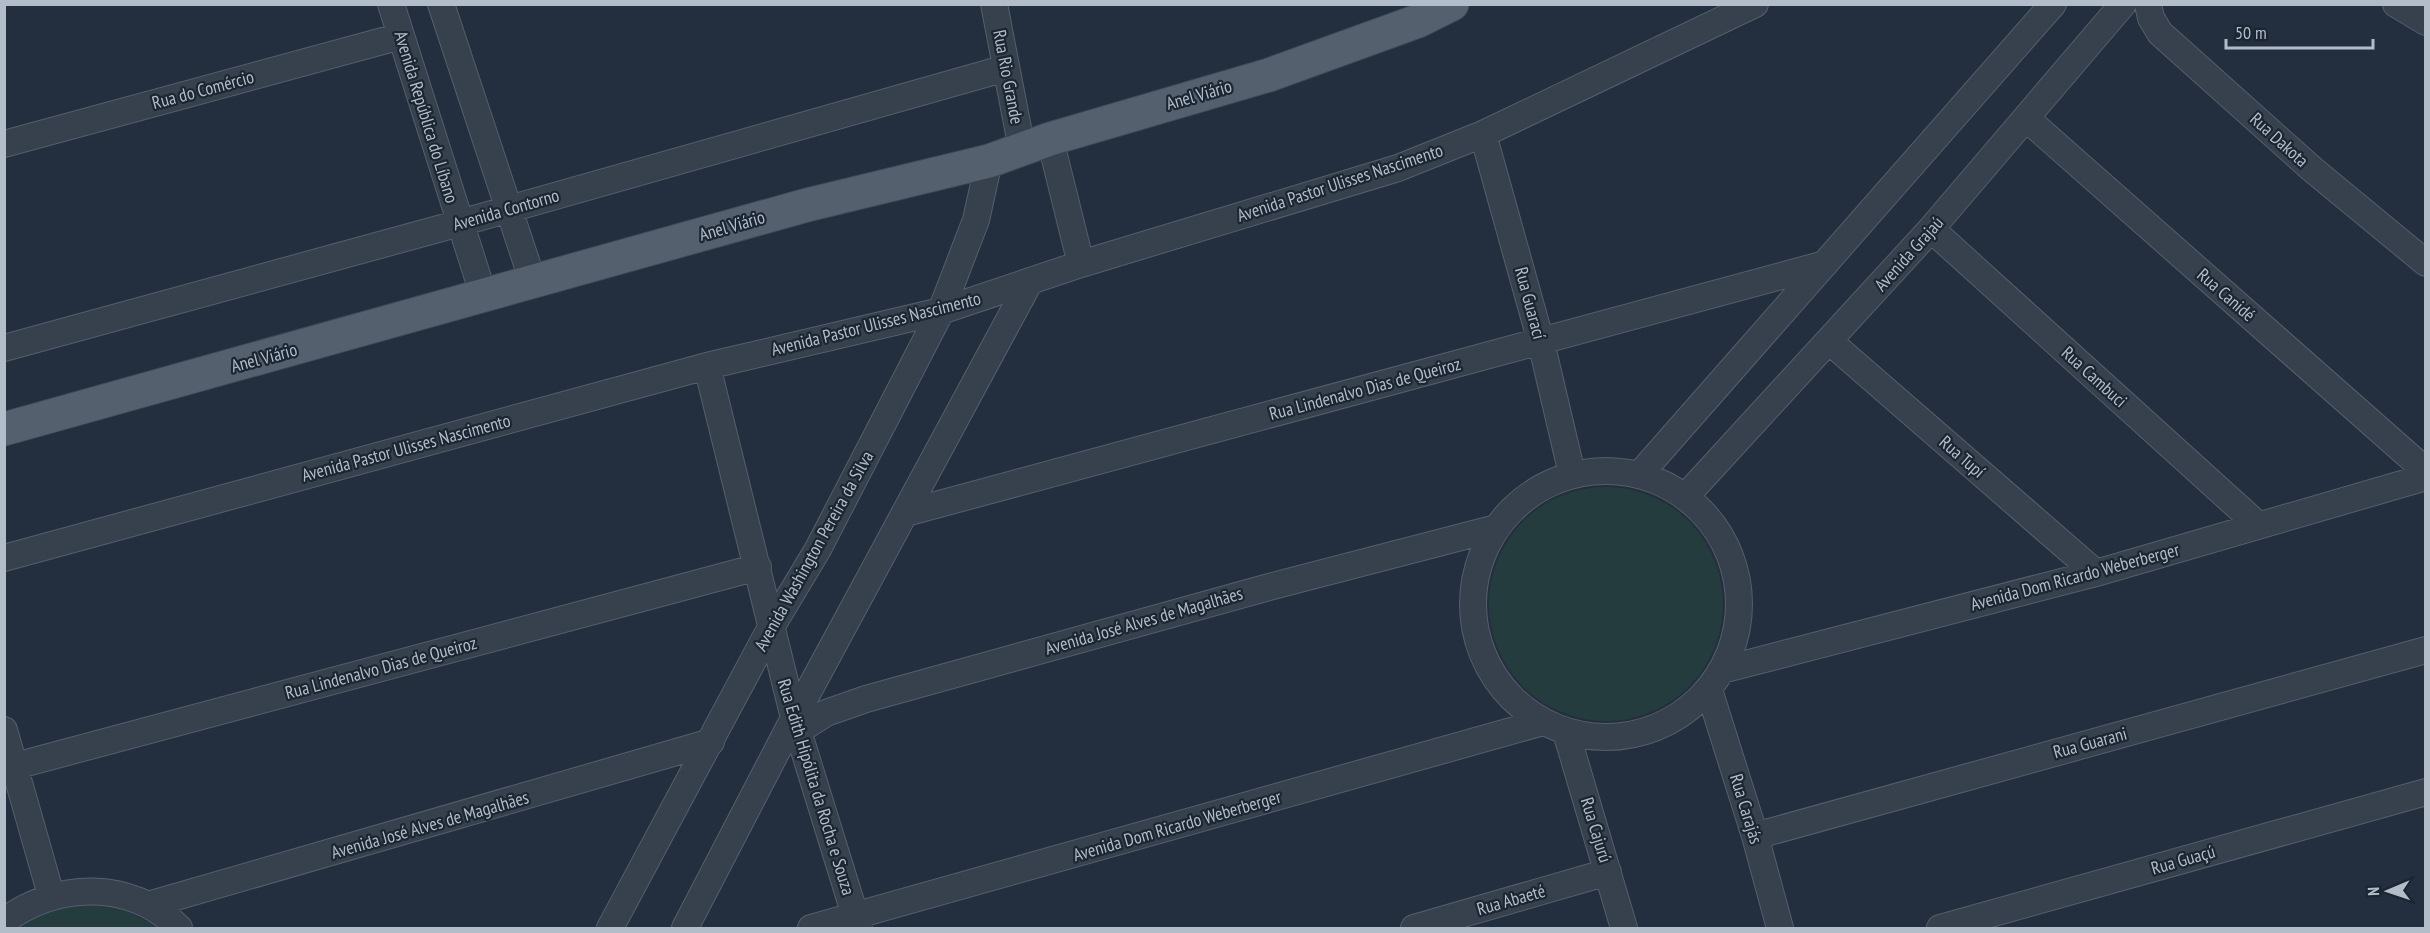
<svg xmlns="http://www.w3.org/2000/svg" width="2430" height="933" font-family="'PT Sans Narrow',sans-serif">
<style>
.green{fill:#253c3f}
.lines{fill:none;stroke-linecap:round;stroke-linejoin:round}
.minor-casing{stroke:#555f6c;stroke-width:28}
.major-casing{stroke:#404a57;stroke-width:35}
.minor{stroke:#37414e;stroke-width:26}
.major{stroke:#55606e;stroke-width:33}
.labels{text-anchor:middle;stroke-width:4.5;stroke-linejoin:round;paint-order:stroke}
.street-label{font-size:18px;fill:#b3bcc9;stroke:#1c2633}
</style>
<rect width="100%" height="100%" fill="#232f3e"/>
<path class="green" d="M1489 604a117 117 0 1 1 234 0a117 117 0 1 1-234 0Z
M95,904L126,910L158,928H17C42,911 65,906 95,904Z"/>
<g class="lines">
<g class="minor-casing">
<path id="minor" d="M391,4L484,297
M441,4L533,282
M994,4L1022,149
M2148,4L2151,18L2160,33L2312,169L2426,263
M2396,4L2426,22
M2027,119L2426,471
M1483,134L1541,342L1572,474
M1050,139L1081,264
M4,144L401,36
M1931,229L2258,525
M1829,341L2096,573
M4,348L460,223L1006,68
M707,366L794,718L859,928
M1473 604a133 133 0 1 1 266 0a133 133 0 1 1-266 0Z
M1640,474L2053,4
M1686,496L1931,229L2123,4
M906,513L1825,264
M4,558L707,366L941,311L1081,264L1398,168L1483,134L1755,4
M1722,670L2096,573L2426,477
M1709,690L1755,836L1780,928
M4,730L51,895
M798,731L826,713L866,699L1269,587L1496,528
M1566,732L1624,928
M4,769L758,567
M1755,836L2426,650
M148,905L711,742
M4,921C57,882 130,879 179,928
M610,928L770,629L818,549L941,311L976,220L989,161
M685,928L794,718L1030,281
M811,928L1543,722
M1414,928L1608,872
M1940,928L2426,792"/>
</g>
<g class="major-casing">
<path id="major" d="M4,429L807,205L989,161L1050,139L1269,75L1418,21L1452,4"/>
</g>
<use href="#minor" class="minor"/>
<use href="#major" class="major"/>
</g>
<g class="labels">
<g class="street-label">
<text transform="translate(1008 77) rotate(79)" y="6">Rua Rio Grande</text>
<text transform="translate(203 90) rotate(-15)" y="6">Rua do Comércio</text>
<text transform="translate(1199 95) rotate(-16)" y="6">Anel Viário</text>
<text transform="translate(426 117) rotate(73)" y="6">Avenida República do Líbano</text>
<text transform="translate(2279 140) rotate(42)" y="6">Rua Dakota</text>
<text transform="translate(1340 183) rotate(-18)" y="6">Avenida Pastor Ulisses Nascimento</text>
<text transform="translate(506 210) rotate(-16)" y="6">Avenida Contorno</text>
<text transform="translate(732 226) rotate(-16)" y="6">Anel Viário</text>
<text transform="translate(1909 254) rotate(-48)" y="6">Avenida Grajaú</text>
<text transform="translate(2226 295) rotate(41)" y="6">Rua Canidé</text>
<text transform="translate(1530 303) rotate(75)" y="6">Rua Guarací</text>
<text transform="translate(876 324) rotate(-14)" y="6">Avenida Pastor Ulisses Nascimento</text>
<text transform="translate(264 358) rotate(-15)" y="6">Anel Viário</text>
<text transform="translate(2094 377) rotate(42)" y="6">Rua Cambuci</text>
<text transform="translate(1365 389) rotate(-15)" y="6">Rua Lindenalvo Dias de Queiroz</text>
<text transform="translate(406 448) rotate(-15)" y="6">Avenida Pastor Ulisses Nascimento</text>
<text transform="translate(1962 457) rotate(41)" y="6">Rua Tupí</text>
<text transform="translate(814 551) rotate(-61)" y="6">Avenida Washington Pereira da Silva</text>
<text transform="translate(2075 577) rotate(-15)" y="6">Avenida Dom Ricardo Weberberger</text>
<text transform="translate(1144 621) rotate(-16)" y="6">Avenida José Alves de Magalhães</text>
<text transform="translate(381 668) rotate(-15)" y="6">Rua Lindenalvo Dias de Queiroz</text>
<text transform="translate(2090 743) rotate(-15)" y="6">Rua Guarani</text>
<text transform="translate(816 787) rotate(73)" y="6">Rua Edith Hipólita da Rocha e Souza</text>
<text transform="translate(1746 809) rotate(73)" y="6">Rua Carajás</text>
<text transform="translate(430 825) rotate(-16)" y="6">Avenida José Alves de Magalhães</text>
<text transform="translate(1177 826) rotate(-16)" y="6">Avenida Dom Ricardo Weberberger</text>
<text transform="translate(1596 830) rotate(73)" y="6">Rua Cajurú</text>
<text transform="translate(2183 860) rotate(-16)" y="6">Rua Guaçú</text>
<text transform="translate(1511 900) rotate(-16)" y="6">Rua Abaeté</text>
</g>
</g>
<rect width="2430" height="933" fill="none" stroke="#b3bcc9" stroke-width="12"/>
<g transform="translate(2388 891) rotate(268)" stroke="#1c2633" stroke-width="4.5" paint-order="stroke">
<path d="M0-4.5L10 22L0 15L-10 22Z" fill="#b3bcc9"/>
<text y="-9" font-size="16" font-weight="bold" text-anchor="middle" fill="#b3bcc9">N</text>
</g>
<path d="M2226 39v9h147v-9" fill="none" stroke="#b3bcc9" stroke-width="3"/>
<text x="2235" y="39" font-size="18" fill="#b3bcc9" stroke="#1c2633" stroke-width="4.5" paint-order="stroke">50 m</text>
</svg>
